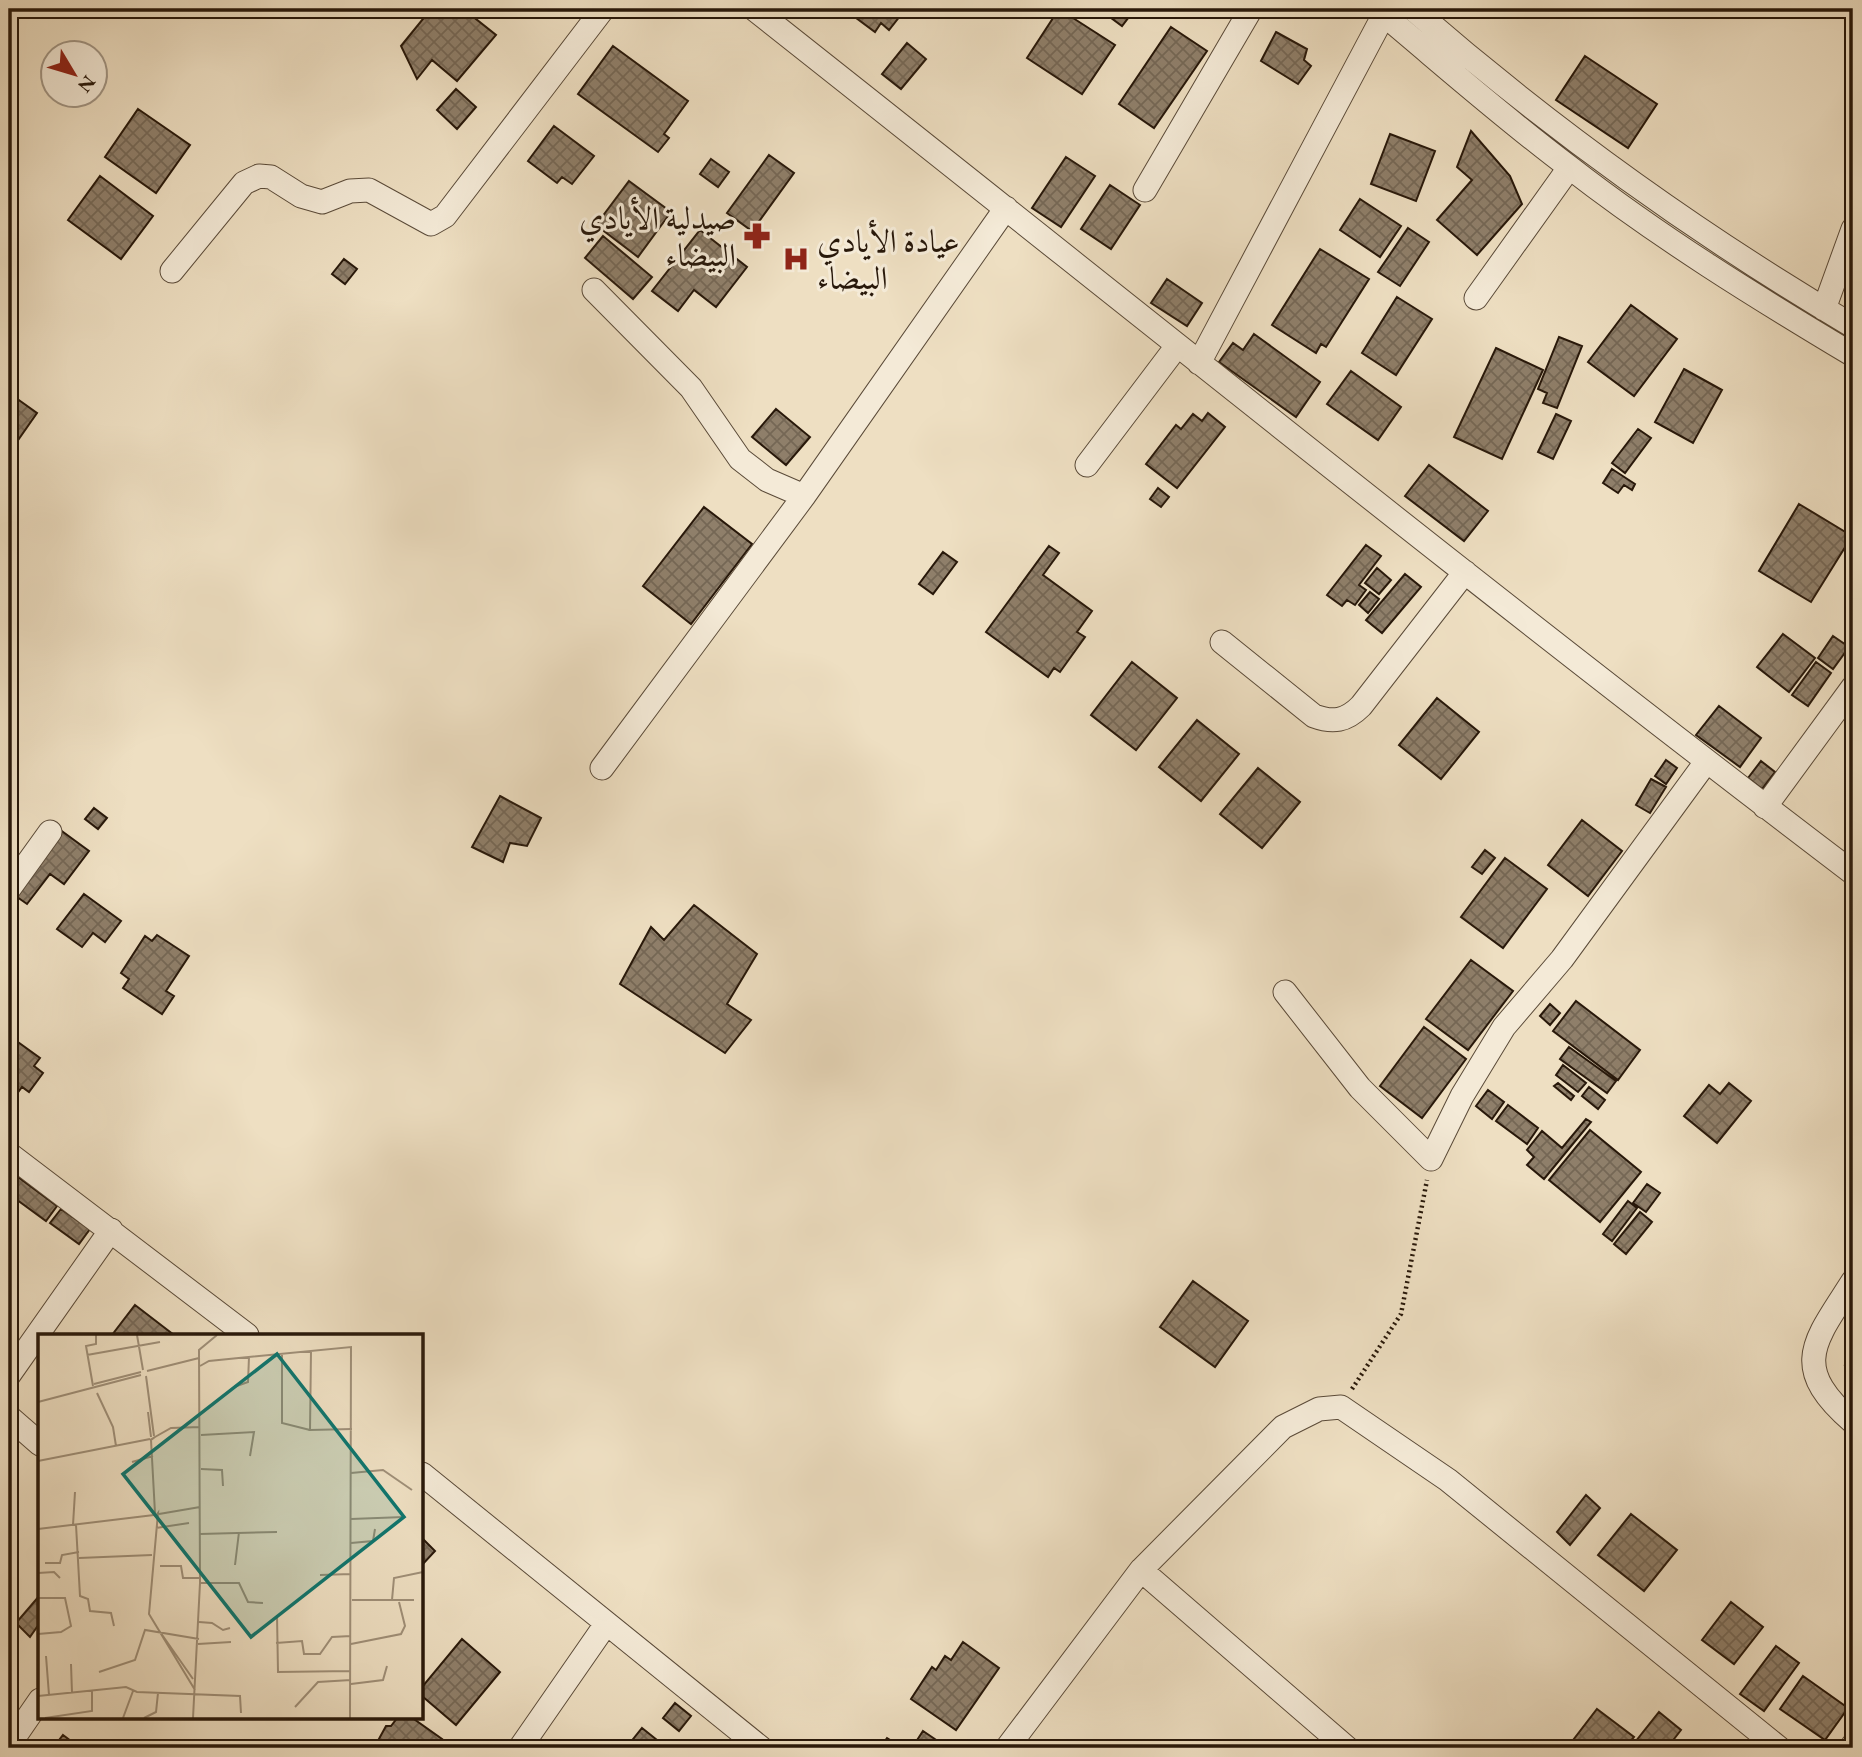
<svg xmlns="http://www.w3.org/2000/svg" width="1862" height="1757" font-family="'EB Garamond',Amiri,serif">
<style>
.building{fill:url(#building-cross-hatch);stroke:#28180a;stroke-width:2}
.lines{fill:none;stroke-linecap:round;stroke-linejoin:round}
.minor-casing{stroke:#5a4a38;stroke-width:25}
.path{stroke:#28180a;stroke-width:4.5;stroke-dasharray:2 3.5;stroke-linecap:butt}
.minor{stroke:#f4ead7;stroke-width:23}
.labels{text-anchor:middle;stroke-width:6;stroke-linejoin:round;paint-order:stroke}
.poi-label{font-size:32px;fill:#28180a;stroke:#f4ead7;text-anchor:end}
.inset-road{fill:none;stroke:#9f8f78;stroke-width:2}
.view{fill:#0f766e;fill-opacity:0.15;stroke:#0f766e;stroke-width:3.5}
.inset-edge{fill:none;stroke:#28180a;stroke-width:3.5}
</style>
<defs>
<pattern id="building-cross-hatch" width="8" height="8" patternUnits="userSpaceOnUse" patternTransform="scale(1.75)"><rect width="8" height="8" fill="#8f7f6a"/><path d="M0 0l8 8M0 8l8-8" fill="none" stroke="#756755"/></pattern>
</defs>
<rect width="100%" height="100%" fill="#eedfc2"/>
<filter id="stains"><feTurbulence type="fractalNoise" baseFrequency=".00286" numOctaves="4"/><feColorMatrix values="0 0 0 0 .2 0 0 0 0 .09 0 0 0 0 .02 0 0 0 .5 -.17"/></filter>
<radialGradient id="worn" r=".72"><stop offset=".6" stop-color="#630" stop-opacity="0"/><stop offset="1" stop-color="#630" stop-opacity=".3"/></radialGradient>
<path class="building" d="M431,9H476L471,15L496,35L457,81L432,60L417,79L401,46Z
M844,9H898L895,13L900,16L889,30L881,23L875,32Z
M1059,9L1115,45L1082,94L1027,58Z
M1099,9H1135L1122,26Z
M1171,27L1207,51L1154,128L1119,104Z
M1276,32L1307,49L1304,60L1311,66L1298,84L1261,61Z
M907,43L926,59L901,89L882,74Z
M613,46L688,101L664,134L669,138L658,152L578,94Z
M1585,56L1657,104L1628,148L1556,100Z
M456,89L476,107L457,129L437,110Z
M138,109L190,145L156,193L105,157Z
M554,126L594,156L572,184L562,177L557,183L528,161Z
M1471,131L1510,176L1522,204L1477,255L1437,220L1472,180L1457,167Z
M1390,134L1435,151L1416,201L1371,184Z
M769,155L794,173L752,231L727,213Z
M1066,157L1095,176L1061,227L1032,208Z
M711,159L729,172L718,187L700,174Z
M100,176L153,216L121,259L68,220Z
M629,181L671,212L638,257L596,225Z
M1110,185L1140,205L1111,249L1081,229Z
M1360,199L1401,226L1380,257L1340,230Z
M1408,228L1429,242L1400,286L1378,272Z
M700,230L747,267L716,307L694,290L678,311L652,291Z
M603,236L652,277L633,299L585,258Z
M1320,249L1369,279L1326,347L1321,344L1316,353L1272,325Z
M344,259L357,269L345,284L332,274Z
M1167,279L1202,303L1187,326L1151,303Z
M1397,297L1432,319L1396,375L1362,353Z
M1631,305L1677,339L1634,396L1588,362Z
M1254,334L1320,382L1296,417L1219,362L1233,343L1243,350Z
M1559,337L1582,346L1557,408L1543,403L1547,393L1538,389Z
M1496,348L1543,370L1502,459L1454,437Z
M1684,369L1722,390L1693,443L1655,422Z
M1351,371L1401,407L1378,440L1327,404Z
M9,393L37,413L9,453Z
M776,409L810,437L786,465L752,437Z
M1208,413L1225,427L1177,488L1146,464L1176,425L1181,429L1193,414L1202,421Z
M1556,414L1571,421L1553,459L1538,452Z
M1638,429L1651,438L1625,473L1612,463Z
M1429,465L1488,511L1464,541L1405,496Z
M1612,469L1635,484L1632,490L1624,485L1618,493L1603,483Z
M1158,488L1169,497L1161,507L1150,499Z
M1799,504L1852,536L1811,602L1759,571Z
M704,507L752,544L691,624L643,586Z
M1366,545L1381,556L1359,585L1366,590L1355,605L1347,600L1342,606L1327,595Z
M1049,546L1059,553L1043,575L1092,611L1077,632L1085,637L1060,672L1054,668L1048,677L986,632Z
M943,552L957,562L933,594L919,584Z
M1377,568L1391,580L1379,594L1365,583Z
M1405,574L1421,587L1382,633L1366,620Z
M1370,592L1379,599L1368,613L1359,605Z
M1783,634L1815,658L1789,692L1757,667Z
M1833,636L1849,647L1833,669L1818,658Z
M1132,662L1177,698L1136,750L1091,715Z
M1816,662L1831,673L1808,706L1792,695Z
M1437,698L1479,732L1441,779L1399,745Z
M1719,706L1761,738L1740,767L1696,735Z
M1197,720L1239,754L1201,801L1159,767Z
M1666,760L1677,768L1666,784L1655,776Z
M1761,761L1775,772L1762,789L1748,778Z
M1258,768L1300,802L1262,848L1220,814Z
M1651,779L1666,787L1650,813L1636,805Z
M500,796L541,818L527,846L510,843L503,862L472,847Z
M94,808L107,818L98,829L85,819Z
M1582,820L1622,851L1588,896L1548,865Z
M59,829L89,851L64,884L50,874L27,904L10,892Z
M1485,850L1495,858L1482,874L1472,867Z
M1505,858L1547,889L1503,948L1461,917Z
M84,894L121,921L105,942L93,933L82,947L57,929Z
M694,905L757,954L727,1004L751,1020L725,1053L620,984L651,927L664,940Z
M157,935L189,956L166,991L174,996L162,1014L123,988L129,979L121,973L145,936L152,941Z
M1471,960L1513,991L1468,1050L1426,1019Z
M1576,1001L1640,1050L1618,1080L1553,1031Z
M1550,1004L1560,1013L1550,1025L1540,1016Z
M1424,1027L1466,1059L1422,1118L1380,1086Z
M9,1028L14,1032L11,1037L40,1058L34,1066L43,1073L29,1092L22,1087L13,1099L9,1096Z
M1569,1047L1616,1081L1607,1093L1560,1059Z
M1563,1065L1586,1083L1578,1092L1556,1075Z
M1558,1083L1574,1096L1571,1100L1554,1086Z
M1729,1083L1751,1101L1717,1143L1684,1116L1709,1085L1720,1094Z
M1589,1087L1605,1100L1598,1109L1582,1096Z
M1488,1090L1504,1102L1492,1119L1476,1106Z
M1508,1105L1538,1128L1527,1144L1496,1121Z
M1586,1119L1591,1122L1544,1179L1527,1165L1534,1157L1527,1150L1542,1131L1562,1148Z
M1590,1130L1641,1172L1600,1222L1549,1180Z
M18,1177L57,1206L46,1221L9,1194V1190Z
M1647,1184L1660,1193L1646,1212L1633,1203Z
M1628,1201L1637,1208L1612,1241L1603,1234Z
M61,1209L90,1229L79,1244L50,1223Z
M1640,1212L1652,1222L1626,1254L1614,1244Z
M1193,1281L1248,1321L1215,1367L1160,1327Z
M135,1305L174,1335H112Z
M1853,1353V1370L1845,1365Z
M1586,1495L1600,1508L1570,1545L1557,1532Z
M1631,1514L1677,1550L1644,1591L1598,1555Z
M422,1538L435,1551L422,1565Z
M40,1595V1628L37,1627L30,1637L16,1623Z
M1731,1602L1763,1627L1734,1664L1702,1640Z
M462,1639L500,1672L456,1725L422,1696V1687Z
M963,1642L999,1668L956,1730L911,1699L932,1667L936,1670L945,1656L951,1660Z
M1776,1646L1799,1663L1764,1711L1740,1694Z
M1803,1676L1848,1708L1825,1740L1780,1709Z
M675,1703L691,1716L679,1731L663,1718Z
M1597,1709L1634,1737L1625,1748H1567Z
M1659,1712L1681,1730L1667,1748H1635L1632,1746Z
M398,1717H411L442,1739L435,1748H374L386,1726H391Z
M642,1728L667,1748H626Z
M923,1731L948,1748H912Z
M63,1735L75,1744L72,1748H53Z
M887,1738L903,1748H880Z"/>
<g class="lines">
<g class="minor-casing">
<path id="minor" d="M754,9C1120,298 1482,591 1853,873
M1413,9C1550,128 1697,234 1853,326
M1396,25C1453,73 1509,122 1569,167C1659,237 1756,297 1853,355
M1145,190L1251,9
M172,271L244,183L259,176L271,177L301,196L322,202L350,191L369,190L431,224L445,216L603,9
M594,290L691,388L740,459L767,480L804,496
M1476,298L1569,168
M1824,309L1853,229
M1199,363L1379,24
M1087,465L1177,346
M1222,642L1314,716C1333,723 1346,721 1361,706L1465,572
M602,768L804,496L1006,208
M1765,807L1853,687
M9,889L50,832
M1285,992L1360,1088L1431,1159L1462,1096L1504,1027L1562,959L1706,762
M9,1154L247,1335
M1853,1281C1815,1341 1788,1366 1853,1422
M9,1375L111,1230
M9,1417L40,1444
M422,1474L761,1748
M1141,1570L1283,1427L1319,1409L1341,1407L1448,1480L1779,1748
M9,1745L40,1700
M520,1748L606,1624
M1007,1748L1141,1570L1347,1748
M1851,1748L1853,1745"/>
</g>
<path class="path" d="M1352,1389L1401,1314L1427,1180"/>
<use href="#minor" class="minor"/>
</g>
<defs>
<g id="pharmacy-bare" transform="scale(2.1)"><path d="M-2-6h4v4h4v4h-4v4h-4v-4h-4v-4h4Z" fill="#8f2418" stroke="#f4ead7" stroke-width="2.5" paint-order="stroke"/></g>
<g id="hospital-bare" transform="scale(2.1)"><path d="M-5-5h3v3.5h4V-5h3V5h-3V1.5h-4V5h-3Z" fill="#8f2418" stroke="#f4ead7" stroke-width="2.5" paint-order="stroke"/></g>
</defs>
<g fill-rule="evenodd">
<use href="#pharmacy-bare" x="757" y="236"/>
<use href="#hospital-bare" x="796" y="259"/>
</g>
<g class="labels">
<g class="poi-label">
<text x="736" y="229">صيدلية الأيادي<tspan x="736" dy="37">البيضاء</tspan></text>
<text x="817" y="252" text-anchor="start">عيادة الأيادي<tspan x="817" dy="37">البيضاء</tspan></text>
</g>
</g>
<g transform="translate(38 1334)">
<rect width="385" height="385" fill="#eedfc2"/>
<path class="inset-road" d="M99,1L105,36M273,17L272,96L314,95M49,21L122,8M244,21V89L272,96M162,32L171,27L313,13L312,384M109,37L161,24M108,42L116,102M56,50L103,38M55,52L48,12L58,10V1M196,53L210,48L211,23M59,59L75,93L78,112M0,68L103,41M110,78L113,103M163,101L216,98L212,122M117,103L133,94L162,93M112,106L117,103L113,106L117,179M0,127L112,105M94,128L115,122M163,135L184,136L185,152M313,139L345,136L374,156M121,180L162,173M117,183L120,179L111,280L157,356M313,185L366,183M35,191L37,158M38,191L42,262L50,265L52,277L73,279L76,292M118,194L151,189M0,195L116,181M162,200L239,198M313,209L335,207L337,195M41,224L114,221M7,229H22L24,221L41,218M197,231L201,198M122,232H143L145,244H162M0,239L16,238L22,244M282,241L313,240M162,249H201L210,268L225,269M0,264H27L33,292L23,298L0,300M314,266H376M354,266L356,244L385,238M239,281L240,338L313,337M161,288L174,289L185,296L192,294M120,295L155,345M238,309L264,307L266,320H282L294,303L313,302M160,310L193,308M313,310L363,300L367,292L361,268M8,322L11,361M33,330L34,359M61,338L97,326L107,296L161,305M313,350L345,346L349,332M0,362L88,353L99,358L202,362L203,379M257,373L280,348L313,346M7,384L54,377V357M85,384L95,357M106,384L118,378L120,359M155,384L162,249L161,16L179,1"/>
<path class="view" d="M239,20L366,183L213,303L85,140Z"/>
<rect width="385" height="385" class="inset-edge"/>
</g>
<rect width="1862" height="1757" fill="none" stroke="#eedfc2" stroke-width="35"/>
<rect x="10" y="10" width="1841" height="1736" fill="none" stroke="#28180a" stroke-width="3.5"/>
<rect x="18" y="18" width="1827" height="1722" fill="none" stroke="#28180a" stroke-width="2"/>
<g transform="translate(74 74) rotate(128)"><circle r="33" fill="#f4ead7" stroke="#a29685" stroke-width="2"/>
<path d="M0-5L12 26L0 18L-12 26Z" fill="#8f2418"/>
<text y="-10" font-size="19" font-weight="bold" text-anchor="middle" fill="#28180a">N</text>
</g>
<rect width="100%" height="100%" filter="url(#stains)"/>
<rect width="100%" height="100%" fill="url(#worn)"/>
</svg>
